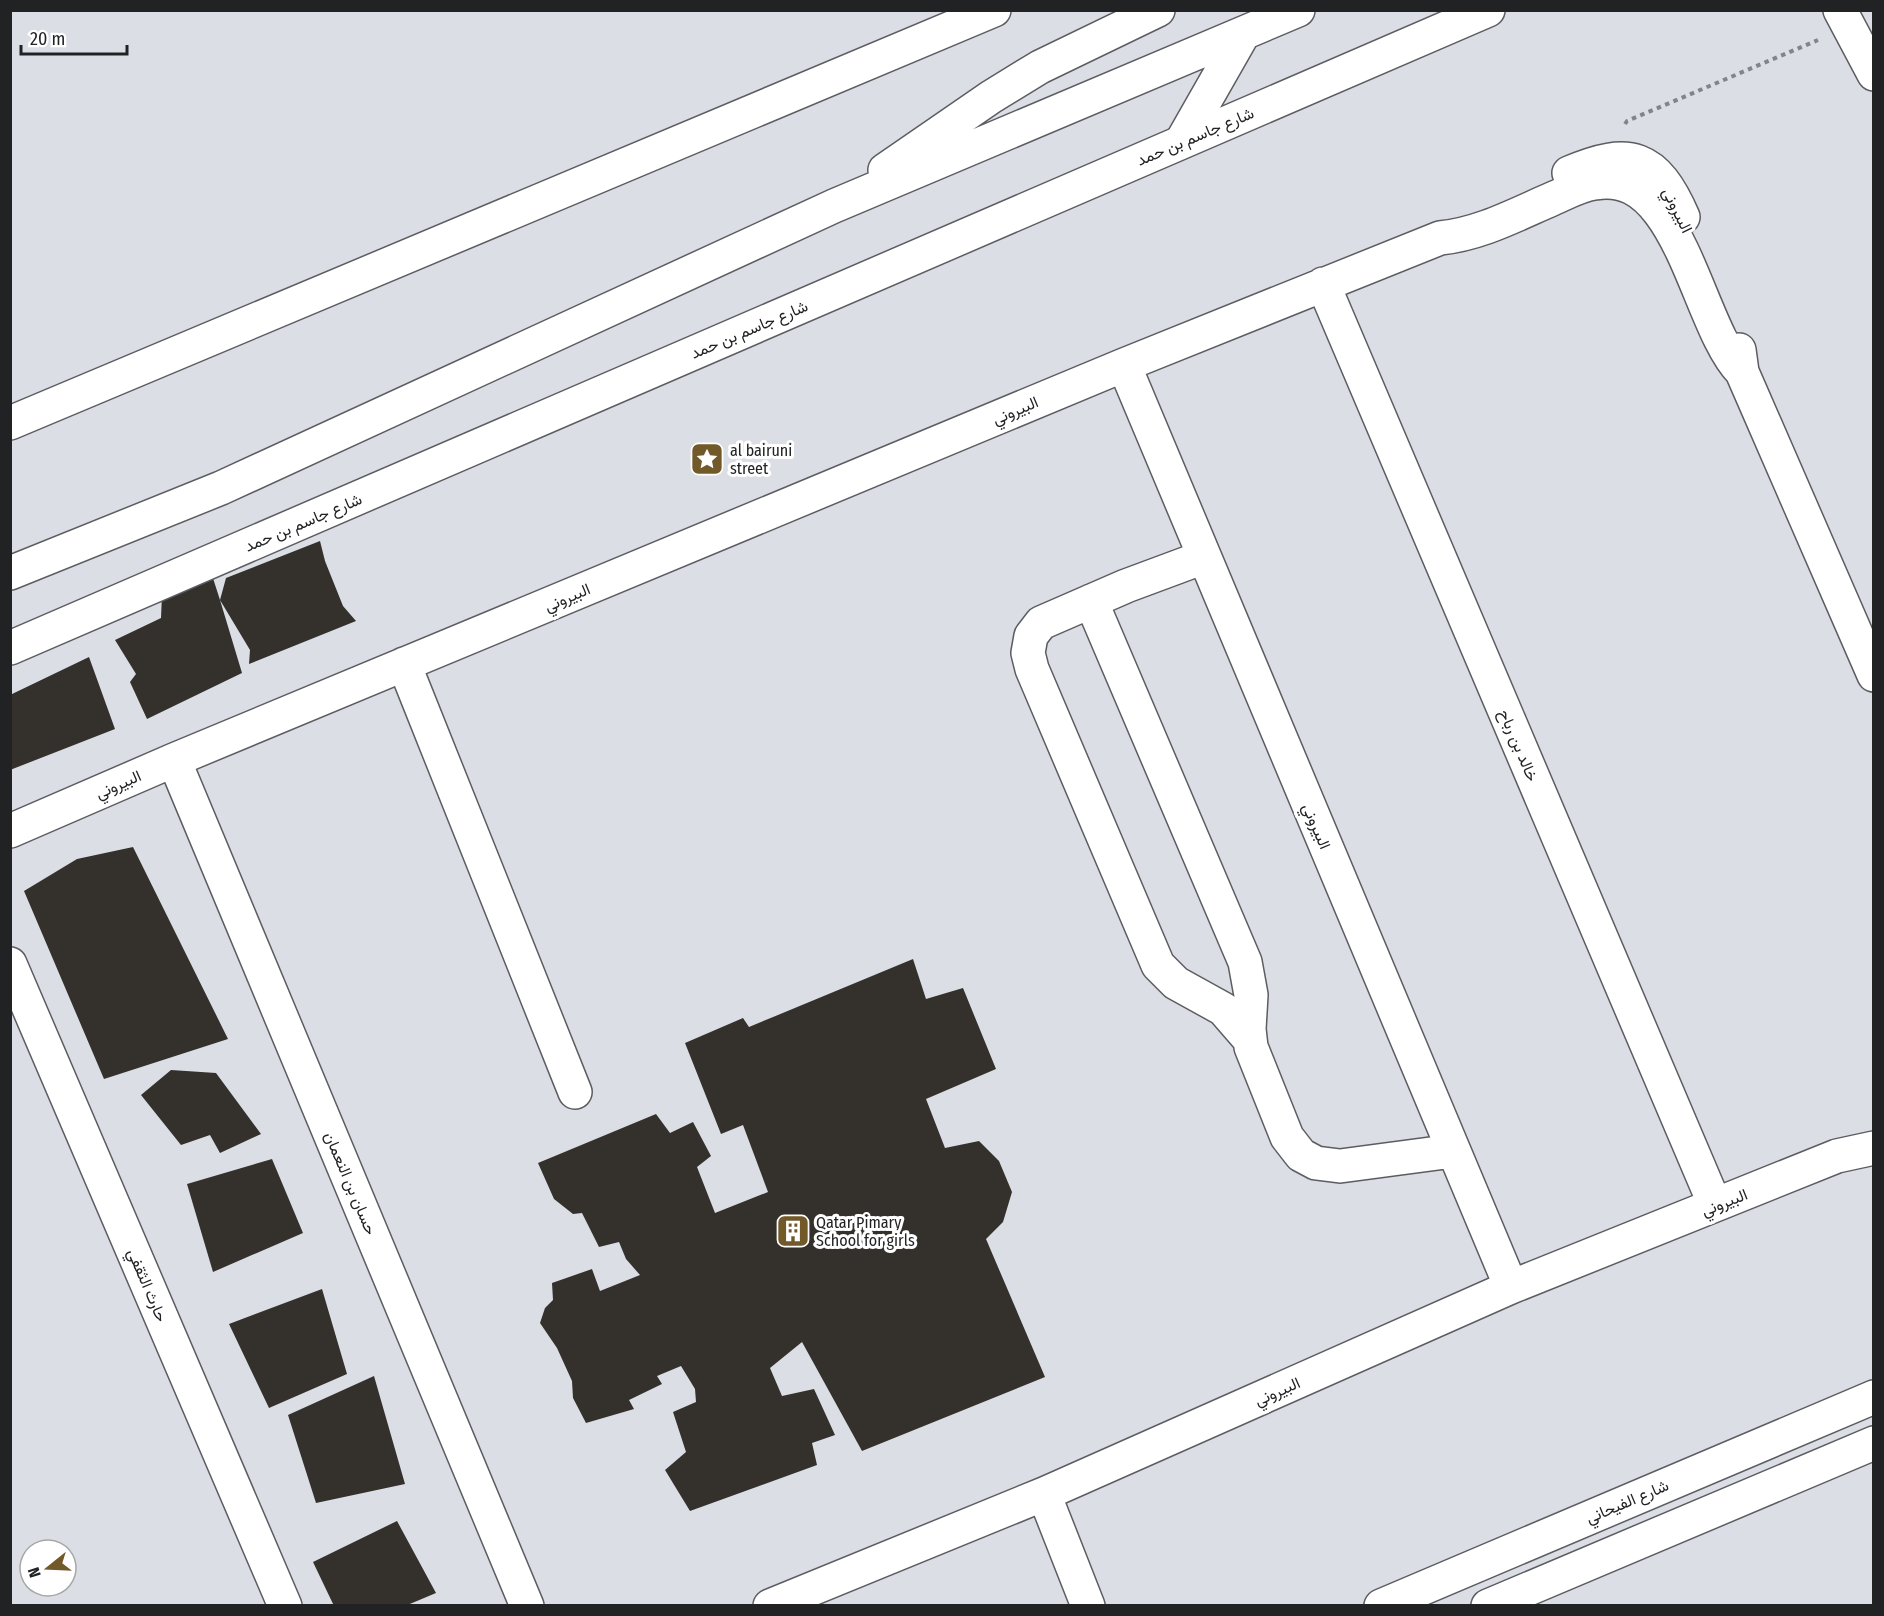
<svg xmlns="http://www.w3.org/2000/svg" width="1884" height="1616" font-family="'Fira Sans Condensed',Vazirmatn,sans-serif">
<style>
.building{fill:#34312d}
.lines{fill:none;stroke-linecap:round;stroke-linejoin:round}
.minor-casing{stroke:#5b5d62;stroke-width:36}
.major-casing{stroke:#5b5d62;stroke-width:36}
.path{stroke:#828488;stroke-width:4;stroke-dasharray:4.5 4.5;stroke-linecap:butt}
.minor{stroke:#fff;stroke-width:33}
.major{stroke:#fff;stroke-width:33}
.labels{text-anchor:middle;stroke-width:6;stroke-linejoin:round;paint-order:stroke}
.street-label{font-size:16px;fill:#212224;stroke:#fff}
.poi-label{font-size:16px;fill:#212224;stroke:#fff;text-anchor:start}
</style>
<rect width="100%" height="100%" fill="#dbdee4"/>
<path class="building" d="M320,541L325,561L343,606L356,621L249,664L250,650L220,600L242,673L147,719L130,682L136,674L115,640L161,618L162,594L211,572L220,600L226,578Z
M89,657L115,729L10,770V695Z
M133,847L228,1039L104,1079L24,891L77,859Z
M913,959L926,999L963,988L996,1069L926,1099L945,1148L979,1141L999,1161L1012,1192L1003,1222L986,1239L1045,1377L862,1451L802,1342L770,1368L782,1396L814,1389L835,1435L812,1443L817,1465L690,1511L665,1470L686,1452L673,1412L696,1402L695,1389L681,1366L657,1376L662,1384L629,1400L634,1409L586,1423L573,1398L572,1381L557,1348L540,1323L545,1308L553,1300L552,1283L592,1269L600,1291L640,1275L626,1259L619,1242L599,1247L582,1213L573,1214L554,1199L538,1163L656,1114L670,1133L693,1122L711,1156L697,1167L715,1213L768,1192L743,1125L721,1134L685,1043L743,1018L749,1027Z
M171,1070L216,1073L261,1134L220,1153L210,1135L181,1145L141,1095Z
M272,1159L303,1233L213,1272L187,1184Z
M322,1289L347,1374L269,1408L229,1324Z
M374,1376L405,1484L316,1503L288,1415Z
M397,1521L436,1593L405,1606H334L313,1562Z"/>
<g class="lines">
<g class="minor-casing">
<path id="minor" d="M1569,173C1630,147 1656,155 1683,217
M1323,284L1715,1205
M1739,350L1742,372L1874,675
M1124,365L1511,1287
M1204,557L1126,586L1041,623L1031,636L1028,653L1032,669L1158,965L1176,983L1223,1009L1249,1039
M1091,601L1245,962L1251,995L1249,1029L1251,1047L1287,1137L1301,1155L1316,1163L1340,1166L1453,1151
M10,648L1488,10
M404,664L575,1092
M174,760L527,1606
M10,831L174,760L1124,365L1440,238C1480,234 1515,215 1552,199C1566,193 1580,185 1595,183C1681,167 1696,325 1742,372
M10,964L285,1606
M1044,1494L1088,1606
M770,1606L1044,1494L1511,1287L1837,1156L1874,1148
M1381,1606L1874,1397
M1488,1606L1874,1443"/>
</g>
<g class="major-casing">
<path id="major" d="M1840,10L1874,74
M1182,141L1243,34
M885,170L991,97L1040,67L1158,10
M10,423L994,10
M10,573L221,488L834,206L1298,10"/>
</g>
<path class="path" d="M1625,124L1627,121L1818,40"/>
<use href="#minor" class="minor"/>
<use href="#major" class="major"/>
</g>
<defs>
<g id="sight-square" transform="scale(1.725)"><rect x="-9" y="-9" width="18" height="18" rx="4" fill="#72592a" stroke="#fff"/><path d="M0-6L1.8-2.2L6-1.7L2.9 1.2L3.7 5.4L0 3.3L-3.7 5.4L-2.9 1.2L-6-1.7L-1.8-2.2Z" fill="#fff"/></g>
<g id="building-square" transform="scale(1.725)"><rect x="-9" y="-9" width="18" height="18" rx="4" fill="#72592a" stroke="#fff"/><path d="M-4-6H4V6H1V3H-1V6H-4ZM-2.5-4.3h1.7v1.8h-1.7ZM.8-4.3h1.7v1.8H.8ZM-2.5-1h1.7V.8h-1.7ZM.8-1h1.7V.8H.8Z" fill="#fff"/></g>
</defs>
<g fill-rule="evenodd">
<use href="#sight-square" x="707" y="459"/>
<use href="#building-square" x="793" y="1231"/>
</g>
<g class="labels">
<g class="street-label">
<text transform="translate(1195 136) rotate(-23)" y="6">شارع جاسم بن حمد</text>
<text transform="translate(1678 210) rotate(64)" y="6">البيروني</text>
<text transform="translate(749 329) rotate(-23)" y="6">شارع جاسم بن حمد</text>
<text transform="translate(1015 410) rotate(-23)" y="6">البيروني</text>
<text transform="translate(303 522) rotate(-23)" y="6">شارع جاسم بن حمد</text>
<text transform="translate(567 597) rotate(-23)" y="6">البيروني</text>
<text transform="translate(1519 745) rotate(67)" y="6">خالد بن رباح</text>
<text transform="translate(118 784) rotate(-24)" y="6">البيروني</text>
<text transform="translate(1317 826) rotate(67)" y="6">البيروني</text>
<text transform="translate(351 1183) rotate(67)" y="6">حسان بن النعمان</text>
<text transform="translate(1724 1202) rotate(-22)" y="6">البيروني</text>
<text transform="translate(148 1285) rotate(67)" y="6">حارث الثقفي</text>
<text transform="translate(1277 1391) rotate(-24)" y="6">البيروني</text>
<text transform="translate(1627 1501) rotate(-23)" y="6">شارع الفيحاني</text>
</g>
<g class="poi-label">
<text x="730" y="456">al bairuni<tspan x="730" dy="18">street</tspan></text>
<text x="816" y="1228">Qatar Pimary<tspan x="816" dy="18">School for girls</tspan></text>
</g>
</g>
<rect width="1884" height="1616" fill="none" stroke="#212224" stroke-width="24"/>
<g transform="translate(48 1568) rotate(252)"><circle r="28" fill="#ffffff" stroke="#a6a7a7" stroke-width="1.5"/>
<path d="M0-4.5L10 22L0 15L-10 22Z" fill="#72592a"/>
<text y="-9" font-size="16" font-weight="bold" text-anchor="middle" fill="#212224">N</text>
</g>
<path d="M21 45v9h106v-9" fill="none" stroke="#212224" stroke-width="3"/>
<text x="30" y="45" font-size="18" fill="#212224" stroke="#ffffff" stroke-width="4.5" paint-order="stroke">20 m</text>
</svg>
